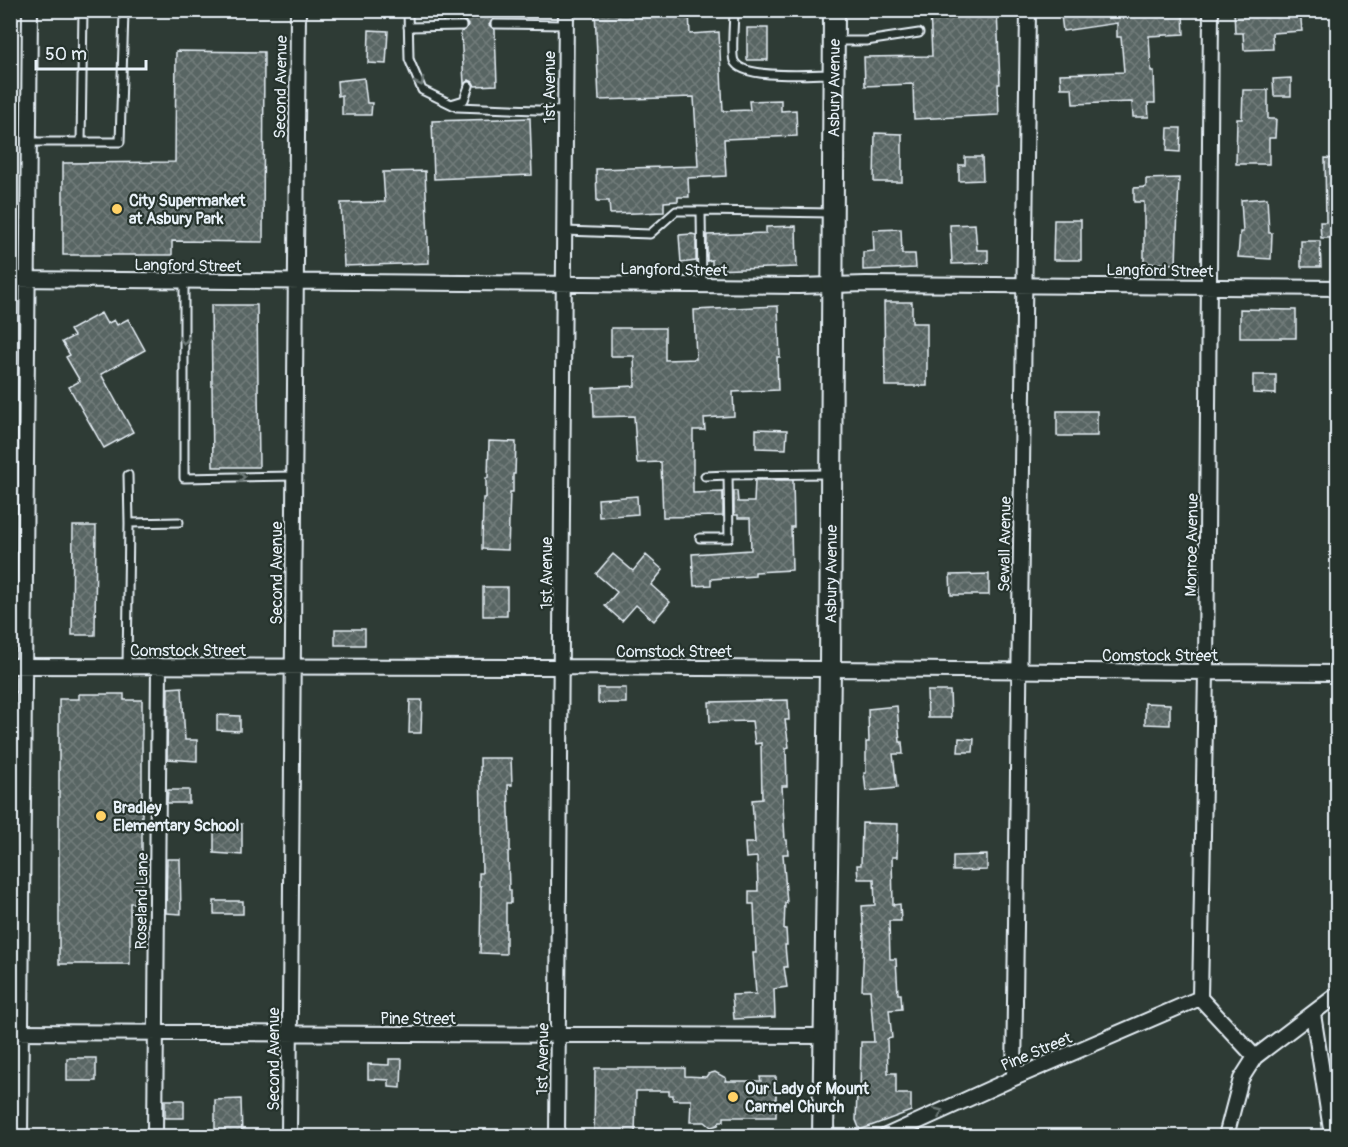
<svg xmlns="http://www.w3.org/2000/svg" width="1348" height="1147" font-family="Pangolin,sans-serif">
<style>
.building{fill:url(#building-cross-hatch);stroke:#e8f1f8;stroke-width:1.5}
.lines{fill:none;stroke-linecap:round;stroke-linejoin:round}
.lane-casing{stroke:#e8f1f8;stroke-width:11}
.street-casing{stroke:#e8f1f8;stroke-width:18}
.secondary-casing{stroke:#e8f1f8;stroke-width:24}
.lane{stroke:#26332d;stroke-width:7}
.street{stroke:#26332d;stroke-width:14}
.secondary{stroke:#26332d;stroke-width:20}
.oneway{stroke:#6a7674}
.poi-dot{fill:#ffd166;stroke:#26332d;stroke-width:2}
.labels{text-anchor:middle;stroke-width:4.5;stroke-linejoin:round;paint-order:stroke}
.street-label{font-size:16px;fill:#e8f1f8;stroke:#26332d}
.poi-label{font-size:16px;font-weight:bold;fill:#e8f1f8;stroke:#26332d;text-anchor:start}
</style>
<defs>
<pattern id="building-cross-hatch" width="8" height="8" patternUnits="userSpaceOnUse" patternTransform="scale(1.5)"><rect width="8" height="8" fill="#596563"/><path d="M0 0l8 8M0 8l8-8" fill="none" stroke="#717c7a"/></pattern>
</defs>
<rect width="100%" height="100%" fill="#2e3b35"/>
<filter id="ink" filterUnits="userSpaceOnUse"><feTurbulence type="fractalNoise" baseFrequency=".0167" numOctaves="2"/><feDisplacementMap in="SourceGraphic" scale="12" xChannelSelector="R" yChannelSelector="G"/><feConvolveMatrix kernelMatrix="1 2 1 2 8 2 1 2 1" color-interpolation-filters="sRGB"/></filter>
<g filter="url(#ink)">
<path class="building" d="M460,10H494V19L489,25L495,30L497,85L475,86L473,82L469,80L464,84L461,32L465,30L468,25L465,21L461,20Z
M595,10H689L690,34L719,32L723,111L750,110L749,101L781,100V111L796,110L797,136L724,139L726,176L688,178L689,197H678V201L664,202V212L610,214L609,201H597L596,169L698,166L694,97L599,100Z
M930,10H997L1000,84H998L999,115L914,119L913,84L865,86L864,57L932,56Z
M1075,10H1091L1092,15L1119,10H1133V16L1183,14L1184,34L1149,36L1151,71H1154L1155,103H1148L1149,117H1133L1132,102L1073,104L1072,88H1061L1060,74L1124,72L1121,37H1117V23L1063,31L1061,15L1075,13Z
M1234,10H1300L1302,31L1272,33L1273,49L1244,50L1243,33H1235Z
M747,28H768V60H747Z
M369,30L388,31L386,64L368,63Z
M176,51L264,52L263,242L172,241V255H63V163L175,162Z
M364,78L367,103H372L371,115H342V95L338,96L337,81Z
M1291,78V96H1274L1273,79Z
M1243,90H1268V119H1276L1275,138H1269V164H1236L1237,119H1242Z
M530,118L532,175L434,179L432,121Z
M1168,128H1181L1180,152L1167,151Z
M875,133L902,134V182H874Z
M965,157H982L983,180L959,181V165H965Z
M1325,158L1338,159V238H1321L1320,222H1326Z
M425,171L429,263L344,266L341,203L385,202L383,172Z
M1179,178L1176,264L1144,263V202H1134V188L1146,187V179Z
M1267,198L1269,233H1272L1271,259L1238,257L1240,232H1243L1241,200Z
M1054,220H1081V260H1053Z
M975,224L977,250H988V263L952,264L950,225Z
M796,226L797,267L712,270V260L707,261V235L766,233V227Z
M901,229L902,254H915L916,268L863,270V252L874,251L873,230Z
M692,234L696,235V261L681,263L679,235Z
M1301,241H1320L1321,267H1301Z
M884,302H912V323H927V386H885Z
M211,305H257L259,467H213Z
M778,306L780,357H777L778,390L733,392L734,416L704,418L705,430H693V493L723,492V516L663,517L661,462L637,463L634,416L594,417L593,388L635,386L634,356H611V328H665V360L696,359L694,310Z
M1240,309L1296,310V338H1240Z
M101,313L107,324L114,320L117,325L128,319L145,350L101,374L133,432L104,448L69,387L80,381L66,357L70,355L62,342L74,336L70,330Z
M1253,375H1276V394L1253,393Z
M1057,411H1097V436H1057Z
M756,429L787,430L786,449L756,448Z
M489,441L516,442L515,474H513V492H510L508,550L482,549L483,498H486V478H488Z
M755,480H793L794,527H791L792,570L755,572V576L711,579V585L694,586L692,554L751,550L750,518H738V515H734V491H737L738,502H754Z
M637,496L638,514L599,517L598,499Z
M73,526H96L95,635H72Z
M613,554L633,571L646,555L663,570L651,585L670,602L654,621L636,605L622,621L605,606L617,592L596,574Z
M989,574V595H951L950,575Z
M483,587H507V616H483Z
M335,629H365V645H335Z
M182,687L185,740H197V761L167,759L168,688Z
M598,688H626V703H598Z
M927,691H950L951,718H928Z
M79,694H124V700H142V903H130V964H59V699H79Z
M410,700H422L421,733H409Z
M788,700L789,720H785L789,747L786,748L787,786H782L785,840H787L788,854H783L787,903H785L784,929H786L787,945H785L787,967H784L787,987L774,989L775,1017L734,1019L732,995L756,994L753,953H756L754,904H749V891H758L757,857L746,858L745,843H755L752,800L762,799L761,743L755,744L752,721L710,722L709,702Z
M1145,703L1170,704V725L1145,724Z
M897,706L900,742H902L903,754H893L897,788L866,791L864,773H866V742H869L868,709Z
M217,715L240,716V731L217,730Z
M959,738L974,739L973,752H958Z
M480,758H511L512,785H508L510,838V852H508L509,890H511V903H506V954L480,953L481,886H479V873H482Z
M168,790H189V803H167Z
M862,823L898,824L897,857H892L893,905L900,904L901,921H889L890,959H896L898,994H901L902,1009L889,1010L892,1038L887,1039L888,1073H896V1094H911V1111L860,1130L856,1120L857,1093H860L861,1042H874L870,990H862L864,940L862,906L875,905L874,879H858L857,865H861Z
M214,824H242V855L214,853Z
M987,855V870L953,871V856Z
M167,859H180L181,914L166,913Z
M214,901H243V914H214Z
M67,1058H96V1081H67Z
M389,1059H402L401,1088L389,1087V1080L368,1079V1064L389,1065Z
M595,1068H685V1076L706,1077L708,1074L715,1072L726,1078L725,1081H761L760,1077H776V1117H724V1121H720L718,1125L711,1127L705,1122H690L691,1100H673V1095H669V1091H636L635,1137H594Z
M241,1099L242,1137H215V1100Z
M165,1100H184V1118H165Z"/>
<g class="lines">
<g class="lane-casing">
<path id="lane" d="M408,10L409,59L422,90L457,107L565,111
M734,10C734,21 731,54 734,61C742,80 813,74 832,74
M495,24L566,25
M408,27L462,26
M836,41H866L919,33
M451,104L464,100L469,86
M28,142H81L83,10
M81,142H120L124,12L122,10
M701,211L830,213
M565,231L650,234L676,211H701L702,285
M184,281V478L294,476
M128,475L129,523
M705,476L728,475
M700,538H729L728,475L828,474
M127,666L129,523L179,522"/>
</g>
<g class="street-casing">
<path id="street" d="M1211,10L1206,672L1200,998L1255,1057
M10,279L799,286L866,284L1338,288
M10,666L562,667L1338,673
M1313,1014L1332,1136
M10,1032L825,1036
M1014,1078L1028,10
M20,1136L30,10
M155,1136L159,666
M289,1136L298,10
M557,1136L566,10
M886,1136L1014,1078L1200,998
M1226,1136L1241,1079L1255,1057L1338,994"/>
</g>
<g class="secondary-casing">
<g id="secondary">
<path id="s1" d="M823,1136L830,669L834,10"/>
</g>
</g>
<use href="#lane" class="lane"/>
<use href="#street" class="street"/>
<use href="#secondary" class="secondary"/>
</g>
<defs><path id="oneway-chevron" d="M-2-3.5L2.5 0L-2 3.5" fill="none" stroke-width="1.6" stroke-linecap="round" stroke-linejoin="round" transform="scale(1.5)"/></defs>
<g class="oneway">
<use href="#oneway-chevron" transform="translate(420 82) rotate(62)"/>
<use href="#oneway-chevron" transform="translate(184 340) rotate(90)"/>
<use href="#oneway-chevron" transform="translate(241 477) rotate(-1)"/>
<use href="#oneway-chevron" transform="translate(939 1112) rotate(-24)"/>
</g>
</g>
<g class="poi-dot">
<circle cx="117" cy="209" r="6"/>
<circle cx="101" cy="816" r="6"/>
<circle cx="733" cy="1097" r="6"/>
</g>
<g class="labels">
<g class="street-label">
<text transform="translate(280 87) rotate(-89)" y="6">Second Avenue</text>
<text transform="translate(549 87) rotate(-90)" y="6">1st Avenue</text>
<text dy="6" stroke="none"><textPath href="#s1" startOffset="1048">Asbury Avenue</textPath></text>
<text transform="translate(188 265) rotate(1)" y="6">Langford Street</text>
<text transform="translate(674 269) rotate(1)" y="6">Langford Street</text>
<text transform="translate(1160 270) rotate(1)" y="6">Langford Street</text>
<text transform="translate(1004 544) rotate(-89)" y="6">Sewall Avenue</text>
<text transform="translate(1191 545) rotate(-89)" y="6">Monroe Avenue</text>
<text transform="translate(276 573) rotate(-90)" y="6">Second Avenue</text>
<text transform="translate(546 573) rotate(-90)" y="6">1st Avenue</text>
<text dy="6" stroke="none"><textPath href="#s1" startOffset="562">Asbury Avenue</textPath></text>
<text x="188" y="656">Comstock Street</text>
<text x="674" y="657">Comstock Street</text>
<text x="1160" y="661">Comstock Street</text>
<text transform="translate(141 901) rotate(-89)" y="6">Roseland Lane</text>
<text x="418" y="1024">Pine Street</text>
<text transform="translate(1036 1051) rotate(-23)" y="6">Pine Street</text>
<text transform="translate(273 1059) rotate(-90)" y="6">Second Avenue</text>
<text transform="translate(542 1059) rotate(-89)" y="6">1st Avenue</text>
</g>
<g class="poi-label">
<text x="129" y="206">City Supermarket<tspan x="129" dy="18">at Asbury Park</tspan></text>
<text x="113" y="813">Bradley<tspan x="113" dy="18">Elementary School</tspan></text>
<text x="745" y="1094">Our Lady of Mount<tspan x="745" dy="18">Carmel Church</tspan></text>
</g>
</g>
<rect width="1348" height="1147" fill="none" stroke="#26332d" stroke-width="36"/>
<rect x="18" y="18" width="1312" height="1111" fill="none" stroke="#e8f1f8" stroke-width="2" filter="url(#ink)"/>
<path d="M36 60v9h110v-9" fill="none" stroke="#e8f1f8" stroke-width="3"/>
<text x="45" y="60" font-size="18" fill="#e8f1f8" stroke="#26332d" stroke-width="4.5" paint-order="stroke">50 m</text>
</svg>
